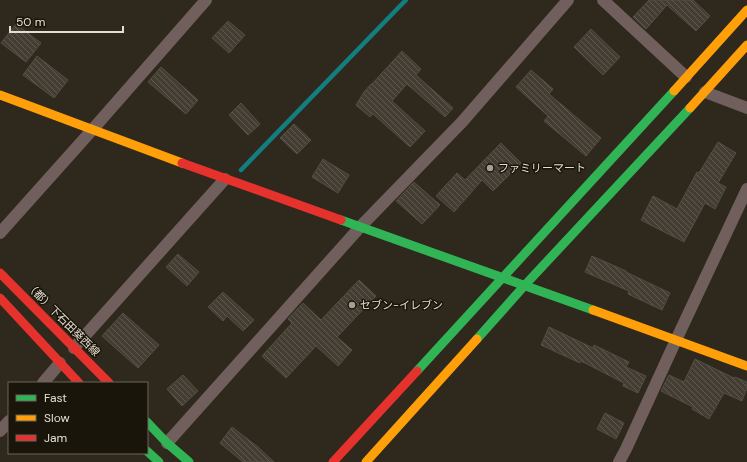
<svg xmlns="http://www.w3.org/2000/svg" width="747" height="462" font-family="'DM Sans','Noto Sans JP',sans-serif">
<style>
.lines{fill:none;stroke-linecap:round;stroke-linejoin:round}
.stream{stroke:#137e81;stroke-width:4.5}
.building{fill:url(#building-back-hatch);stroke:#544e42}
.street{stroke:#705f5d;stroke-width:12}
.fast{stroke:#30b455;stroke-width:9}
.slow{stroke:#ff9f0a;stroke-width:9}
.jam{stroke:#e5322d;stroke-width:9}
.poi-dot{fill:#a59e91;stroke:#1a150a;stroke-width:1.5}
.labels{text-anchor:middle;stroke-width:3;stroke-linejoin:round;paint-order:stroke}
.poi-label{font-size:11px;fill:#e5ded0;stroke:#1a150a;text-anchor:start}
.street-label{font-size:11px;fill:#e5ded0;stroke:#1a150a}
</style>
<defs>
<pattern id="building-back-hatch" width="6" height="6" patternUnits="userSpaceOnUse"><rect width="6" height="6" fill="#443d33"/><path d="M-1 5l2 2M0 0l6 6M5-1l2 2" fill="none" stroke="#5f5950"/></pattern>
</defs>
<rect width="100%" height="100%" fill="#2f281c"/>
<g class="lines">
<path class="stream" d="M241,170L401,5L406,0"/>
</g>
<path class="building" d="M649,0H693L710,16L696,31L667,5L646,29L633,17Z
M228,21L245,35L229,53L212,38Z
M16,24L41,43L26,62L1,43Z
M591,29L620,57L603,75L574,47Z
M402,51L421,69L416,75L453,108L445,117L407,84L392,101L425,131L410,147L373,114L370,117L356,105L364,92L371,84H372Z
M37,56L68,80L54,98L23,75Z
M161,67L198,100L186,114L148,82Z
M531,70L553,89L549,94L601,138L586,156L544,121L548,116L516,87Z
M241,103L260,124L248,135L229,115Z
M294,124L311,140L297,154L280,138Z
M718,142L736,153L718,183L726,187L715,209L705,203L684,242L641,220L653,196L677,209L697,172L699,173Z
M501,143L521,163L493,191L482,180L454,212L436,196L457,173L465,180Z
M323,159L349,175L338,193L312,177Z
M414,182L440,205L422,224L396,201Z
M178,254L199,272L187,286L166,267Z
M592,256L626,271V272L670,293L662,310L628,294L629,291L585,272Z
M359,280L376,296L337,337L352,350L338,366L316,346L286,378L262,356L292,323L288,319L303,303L321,320Z
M223,292L254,320L243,331L227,316L223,321L208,307Z
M123,313L159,345L138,368L102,336Z
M549,327L593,348L594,345L629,362L626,367L646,376L638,393L623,386L624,383L581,361L580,363L541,345Z
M695,359L734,378L735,377L747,382V388L742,401L724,393L709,419L692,409L693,407L661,391L669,375L684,382Z
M183,375L198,391L182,406L167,389Z
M605,413L624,423L616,439L597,429Z
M232,427L258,447L274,462H243L220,443Z"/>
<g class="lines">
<path class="street" d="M603,0L686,77
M705,92L747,108
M0,233L93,129L206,0
M74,348L225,179
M43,383L60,363
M0,431L9,421
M167,443L361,226L462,122L568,0
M619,462L626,449L676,340L747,189"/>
<path class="fast" d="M341,220L593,310
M477,339L525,285L690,108
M417,371L674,91
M147,422L167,443L189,462
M147,451L159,462"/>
<path class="slow" d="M674,91L747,10
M0,95L182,163
M690,108L747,45
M593,310L747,366
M366,462L477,339"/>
<path class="jam" d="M182,163L341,220
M0,273L109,383
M0,298L79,383
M333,462L417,371"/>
</g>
<g class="poi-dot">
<circle cx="490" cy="168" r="4"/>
<circle cx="352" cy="305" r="4"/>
</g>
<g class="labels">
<g class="poi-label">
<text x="498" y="172">ファミリーマート</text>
<text x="360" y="309">セブン-イレブン</text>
</g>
<g class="street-label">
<text transform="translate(63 319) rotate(45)" y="4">（都）下石田葵西線</text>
</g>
</g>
<rect x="8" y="382" width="140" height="72" fill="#1a150a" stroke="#6b6559"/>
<rect x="16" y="395" width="20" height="6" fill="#30b455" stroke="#6b6559"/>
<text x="44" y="402" font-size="12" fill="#e5ded0">Fast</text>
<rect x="16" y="415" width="20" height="6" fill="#ff9f0a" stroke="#6b6559"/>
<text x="44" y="422" font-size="12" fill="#e5ded0">Slow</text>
<rect x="16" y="435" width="20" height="6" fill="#e5322d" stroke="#6b6559"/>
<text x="44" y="442" font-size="12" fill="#e5ded0">Jam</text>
<path d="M10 26v6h113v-6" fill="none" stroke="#e5ded0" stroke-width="2"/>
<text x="16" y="26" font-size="12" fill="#e5ded0" stroke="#1a150a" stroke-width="3" paint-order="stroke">50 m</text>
</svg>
